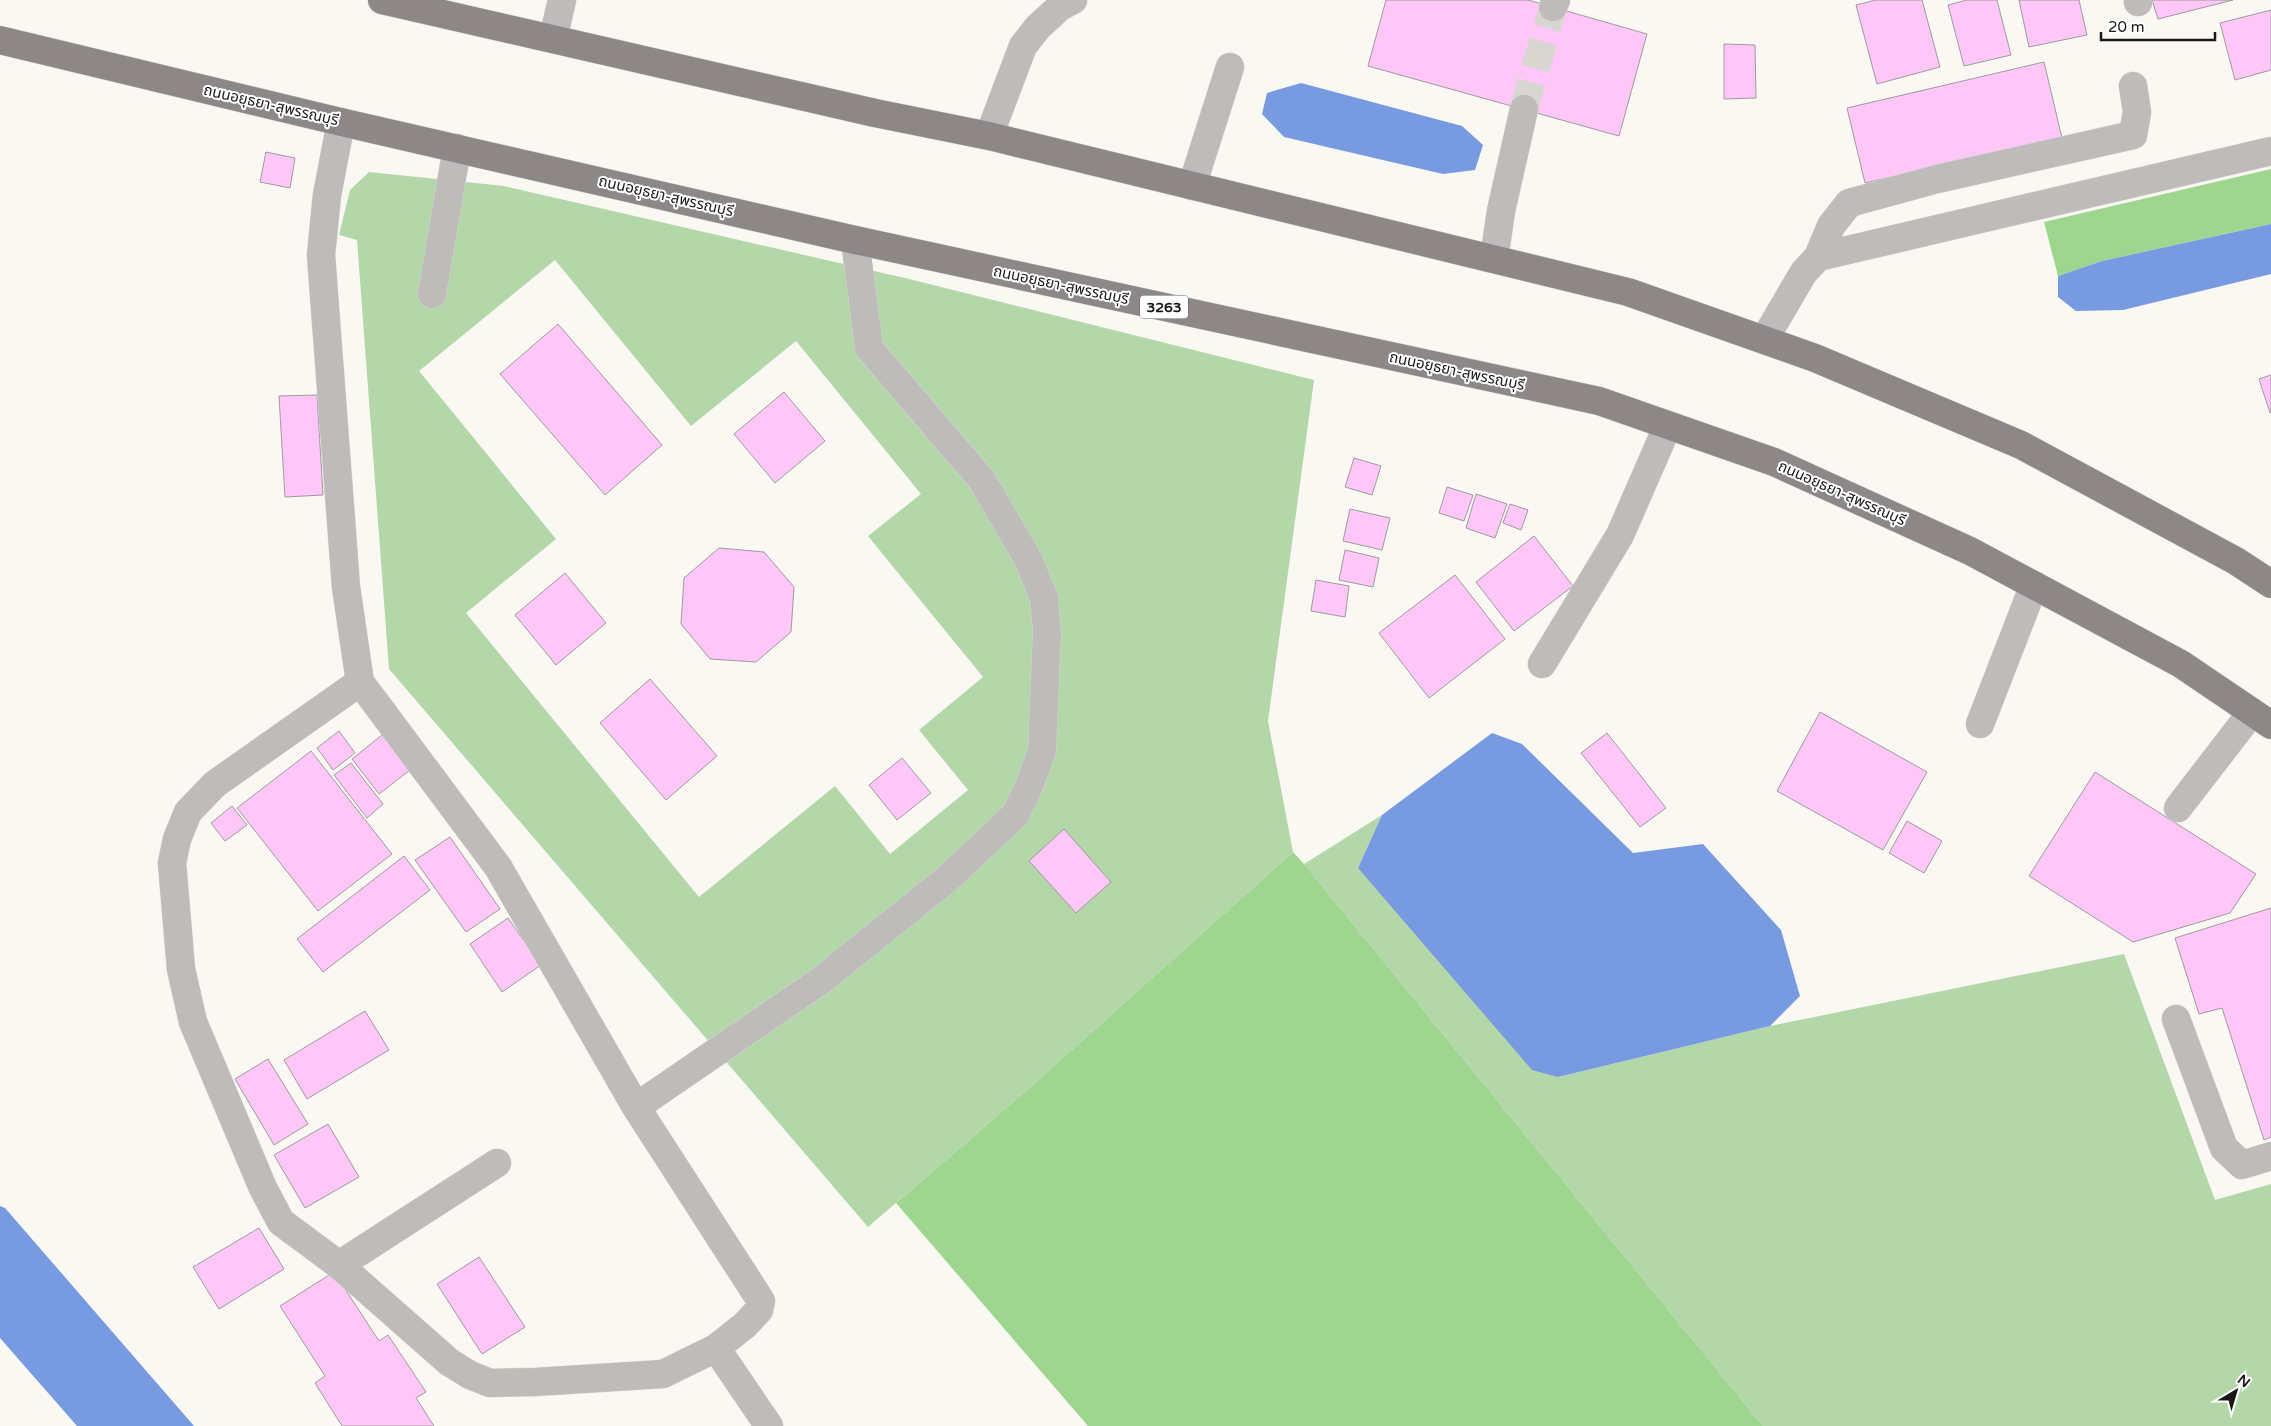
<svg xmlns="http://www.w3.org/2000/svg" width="2271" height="1426" font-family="'Varela Round','Noto Sans Thai',sans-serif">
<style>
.green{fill:#b4d7aa;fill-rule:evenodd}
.forest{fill:#9fd68f}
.water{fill:#779ae0}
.building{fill:#fec7f8;stroke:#9e9a9e}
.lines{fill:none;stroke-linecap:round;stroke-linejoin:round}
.minor-tunnel{stroke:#d8d6d1;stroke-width:28;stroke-dasharray:28 14;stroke-linecap:butt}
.minor-casing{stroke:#d6d4cf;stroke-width:29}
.major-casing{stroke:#d6d4cf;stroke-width:29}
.minor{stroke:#bebbbb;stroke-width:28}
.major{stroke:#8d8788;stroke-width:28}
.labels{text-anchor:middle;stroke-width:4;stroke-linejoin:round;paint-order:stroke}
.shield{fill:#fff;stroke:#5e5d5c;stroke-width:1}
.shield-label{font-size:14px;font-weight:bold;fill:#191816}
.street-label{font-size:15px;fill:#191816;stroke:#fff}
</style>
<rect width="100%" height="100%" fill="#faf8f2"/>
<path class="green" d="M369,172L504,186L909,279L1314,380L1268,721L1293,852L1035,1083L868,1227L389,669L357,240L339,235L350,190ZM555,260L691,426L796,341L921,494L868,536L983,677L919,730L968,790L890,854L835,786L699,897L466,613L556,539L419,371Z
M1382,815L1358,868L1558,1077L1770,1026L2124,954L2215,1200L2271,1184V1426H1763L1304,864Z"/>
<path class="forest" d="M2271,169V224L2102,261L2058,276L2044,222Z
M1293,852L1304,864L1763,1426H1088L896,1203L1035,1083Z"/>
<path class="water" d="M1301,83L1462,126L1483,145L1475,170L1443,174L1284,137L1262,114L1267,93Z
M2271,224V274L2123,310L2076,311L2058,297V276L2102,261Z
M1492,733L1522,744L1633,853L1703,844L1781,930L1800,996L1770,1026L1558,1077L1532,1070L1358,868L1382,815Z
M0,1206L5,1208L194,1426H77L0,1338Z"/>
<path class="building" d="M1386,0H1528L1647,34L1619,136L1368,66Z
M1876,0H1922L1940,67L1877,84L1856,5Z
M1967,0H1997L2011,55L1964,66L1948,5Z
M2019,0H2079L2087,35L2029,47Z
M2152,0H2233L2158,19Z
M2271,10V70L2235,80L2220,23Z
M1724,44L1755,45L1756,98L1724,99Z
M2044,62L2062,138L1865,183L1847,108Z
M266,152L295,158L290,188L260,182Z
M558,324L662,445L605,495L500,374Z
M2271,375V412L2270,413L2259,379Z
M784,392L825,441L775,483L734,434Z
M317,395L323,495L285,497L279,396Z
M1354,458L1381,466L1372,495L1345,487Z
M1447,487L1473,495L1464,521L1439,513Z
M1476,494L1507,504L1495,538L1466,528Z
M1510,504L1528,510L1521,530L1503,523Z
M1350,509L1390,518L1382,550L1343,541Z
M1534,536L1573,586L1514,631L1476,582Z
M719,548L764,552L794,587L791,632L756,662L710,659L681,624L684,578Z
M1345,550L1379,558L1373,587L1339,580Z
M565,573L606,623L556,665L515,615Z
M1455,575L1505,639L1429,698L1379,633Z
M1316,580L1349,586L1345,617L1311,611Z
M650,679L717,756L666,800L600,723Z
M1820,712L1927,772L1883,850L1777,791Z
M339,731L355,753L333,770L317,748Z
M1607,733L1666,808L1640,827L1581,753Z
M382,735L410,770L379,794L352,759Z
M311,751L392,854L318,911L237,808Z
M902,758L931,793L897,820L869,785Z
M351,763L383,804L367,818L334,775Z
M2095,772L2256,874L2230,913L2133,942L2029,876Z
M232,806L247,825L225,841L211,823Z
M1907,821L1942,841L1924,873L1889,853Z
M1064,829L1111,882L1076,913L1029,861Z
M450,837L500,909L466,932L415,860Z
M404,856L430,890L323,972L297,939Z
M2271,908V1137L2264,1140L2222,1008L2199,1014L2175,938Z
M508,918L541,965L502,992L470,944Z
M365,1011L389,1050L307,1099L284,1060Z
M268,1059L308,1124L274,1145L235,1079Z
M328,1124L359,1177L305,1208L274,1155Z
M259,1228L284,1269L219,1309L193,1267Z
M479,1257L525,1327L482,1354L437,1284Z
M334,1272L379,1341L388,1335L426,1392L416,1398L434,1426H342L315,1383L325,1376L280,1306Z"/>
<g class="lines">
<path class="minor-tunnel" d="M1524,109L1553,7"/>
<g class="minor-casing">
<path id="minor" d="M2138,0V2
M1553,7L1556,0
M553,39L562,0
M341,122L327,195L321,255L346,587L360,682L215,784L188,812L177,839L172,863L181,969L193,1022L263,1188L281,1222L339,1265L449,1362L470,1375L490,1383L535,1382L663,1374L716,1348L745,1325L759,1310L761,1301L636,1107
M989,136L1023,46L1038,27L1060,7L1073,0
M1192,186L1230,67
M1818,257L1831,226L1849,203L1937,179L2133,135L2137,112L2133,86
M1494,259L1501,211L1524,109
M432,294L457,148
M1764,340L1804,272L1818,257L2271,151
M1542,664L1620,535L1668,425
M360,682L498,867L636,1107L820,981L947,879L1015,815L1028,789L1042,751L1047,632L1044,598L1029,561L982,480L869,348L855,240
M1980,724L2034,585
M2178,808L2252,712
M2176,1019L2224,1148L2242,1165L2271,1156
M339,1265L497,1163
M716,1348L769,1426"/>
</g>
<g class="major-casing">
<path id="major" d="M382,0L875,113L989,136L1628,292L1815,358L2021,445L2236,561L2271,584
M0,40L341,122L855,240L1599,401L1774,462L1970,551L2181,664L2271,725"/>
</g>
<use href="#minor" class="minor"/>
<use href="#major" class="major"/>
</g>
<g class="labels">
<rect class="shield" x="1140" y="295.5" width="48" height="23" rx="4"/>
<g class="shield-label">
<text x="1164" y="312">3263</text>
</g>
<g class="street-label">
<text transform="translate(271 105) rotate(13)" y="5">ถนนอยุธยา-สุพรรณบุรี</text>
<text transform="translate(666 196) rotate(13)" y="5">ถนนอยุธยา-สุพรรณบุรี</text>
<text transform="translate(1061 285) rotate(12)" y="5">ถนนอยุธยา-สุพรรณบุรี</text>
<text transform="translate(1457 371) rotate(12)" y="5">ถนนอยุธยา-สุพรรณบุรี</text>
<text transform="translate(1842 493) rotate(24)" y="5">ถนนอยุธยา-สุพรรณบุรี</text>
</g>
</g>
<g transform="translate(2236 1391) rotate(38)" stroke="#ffffff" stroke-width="4" paint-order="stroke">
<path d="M0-4L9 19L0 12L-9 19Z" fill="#191816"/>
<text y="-8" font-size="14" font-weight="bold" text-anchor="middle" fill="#191816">N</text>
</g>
<path d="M2101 32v8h114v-8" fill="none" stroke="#191816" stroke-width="2.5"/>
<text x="2108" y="32" font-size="15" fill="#191816" stroke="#ffffff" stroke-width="4" paint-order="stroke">20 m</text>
</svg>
